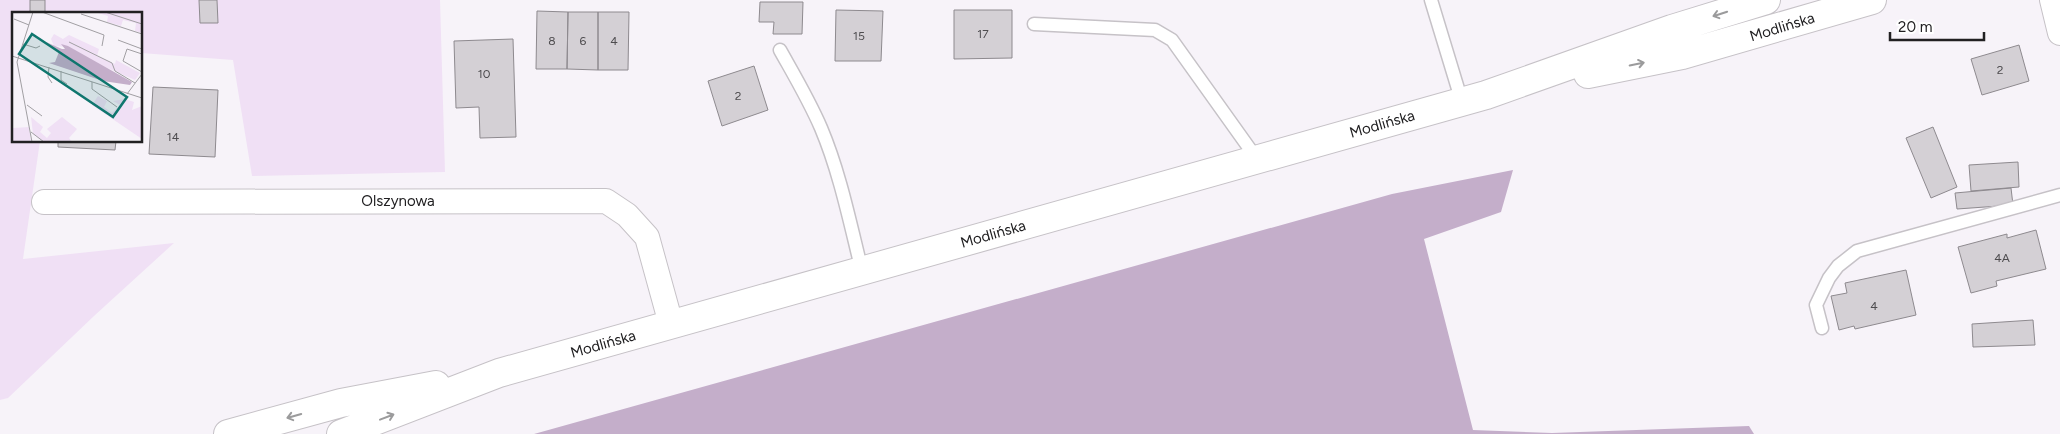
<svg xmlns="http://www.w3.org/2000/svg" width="2060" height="434" font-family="Figtree,sans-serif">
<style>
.green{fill:#f0e0f5}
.forest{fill:#c4aeca}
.building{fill:#d4d0d5;stroke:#8e8a8f}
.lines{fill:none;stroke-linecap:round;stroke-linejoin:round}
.service-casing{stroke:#c6c2c7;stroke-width:15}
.minor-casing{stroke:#c6c2c7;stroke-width:26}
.secondary-casing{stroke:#c6c2c7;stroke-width:30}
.service{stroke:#fff;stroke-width:12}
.minor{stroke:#fff;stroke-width:24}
.secondary{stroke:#fff;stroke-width:28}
.oneway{stroke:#9b9b9c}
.labels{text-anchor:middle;stroke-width:4.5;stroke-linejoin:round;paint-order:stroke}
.number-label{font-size:12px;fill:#4e4c4f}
.street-label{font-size:15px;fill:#212022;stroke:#fff}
.inset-road{fill:none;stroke:#a19fa3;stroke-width:1}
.view{fill:#0f766e;fill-opacity:0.15;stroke:#0f766e;stroke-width:2.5}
.inset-edge{fill:none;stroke:#212022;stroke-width:2.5}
</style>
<rect width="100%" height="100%" fill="#f7f3f9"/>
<path class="green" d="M0,0H440L445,172L252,176L233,60L141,53V14H14V141H40L23,259L174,243L94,316L8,398L0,400Z"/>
<path class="forest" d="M1513,170L1501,212L1424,239L1473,430L1552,433L1749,426L1754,434H534L1392,194Z"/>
<path class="building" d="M30,0H45V14H30Z
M199,0H217L218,23H200Z
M760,2H803L802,34H773L774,22H759Z
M836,10L883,11L881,61H835Z
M954,10H1012V58L954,59Z
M537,11L568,12L567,69H536Z
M568,12H598V70L567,69Z
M598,12H629L628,70H598Z
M513,39L516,137L480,138L479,107L456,108L454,41Z
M2019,45L2029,81L1982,95L1971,59Z
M754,66L768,110L722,126L708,81Z
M153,87L218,90L215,157L149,154Z
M1933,127L1957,187L1931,198L1906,138Z
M58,141H116L115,150L58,147Z
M2018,162L2019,187L1971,191L1969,165Z
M2011,188L2013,205L1957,209L1955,193Z
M2036,230L2046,269L1996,281L1997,286L1971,293L1958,247L2007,234V238Z
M1906,270L1916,315L1855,329L1854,326L1839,330L1831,296L1847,293L1845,283Z
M2033,320L2035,345L1973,347L1972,324Z"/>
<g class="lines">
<g class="service-casing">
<path id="service" d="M1431,0L1462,102
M1034,24L1155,30L1172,40L1257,159
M780,50C794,75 809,100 821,128C840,173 850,223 862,271
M1822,328L1816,305L1829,278L1838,266L1857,251L2060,195"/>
</g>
<g class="minor-casing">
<path id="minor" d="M2052,0L2060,33
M44,202L606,201L627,215L647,237L671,324"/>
</g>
<g class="secondary-casing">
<path id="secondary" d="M1588,74L1682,55L1872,0
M228,434L341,403L436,385
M341,434L499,373L1486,95L1672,29L1766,0"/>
</g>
<use href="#service" class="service"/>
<use href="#minor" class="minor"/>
<use href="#secondary" class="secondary"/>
</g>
<defs><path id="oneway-shaft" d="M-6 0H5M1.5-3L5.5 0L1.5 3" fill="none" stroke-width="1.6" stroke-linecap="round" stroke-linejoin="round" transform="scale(1.25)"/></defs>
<g class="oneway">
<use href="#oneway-shaft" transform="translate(1720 14) rotate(162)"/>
<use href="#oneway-shaft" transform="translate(1637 64) rotate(-12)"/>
<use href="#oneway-shaft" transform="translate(294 416) rotate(164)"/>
<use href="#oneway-shaft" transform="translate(387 417) rotate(-21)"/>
</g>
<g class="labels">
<g class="number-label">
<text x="983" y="38">17</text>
<text x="859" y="40">15</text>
<text x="552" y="45">8</text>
<text x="583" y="45">6</text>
<text x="614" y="45">4</text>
<text x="2000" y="74">2</text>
<text x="484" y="78">10</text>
<text x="738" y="100">2</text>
<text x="173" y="141">14</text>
<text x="2002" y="262">4A</text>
<text x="1874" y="310">4</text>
</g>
<g class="street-label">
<text transform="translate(1782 27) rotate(-17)" y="5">Modlińska</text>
<text transform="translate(1382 124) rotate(-16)" y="5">Modlińska</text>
<text x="398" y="206">Olszynowa</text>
<text transform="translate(993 234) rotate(-16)" y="5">Modlińska</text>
<text transform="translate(603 344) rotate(-16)" y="5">Modlińska</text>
</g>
</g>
<g transform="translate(12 12)">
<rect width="130" height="130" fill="#f7f3f9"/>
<path d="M83,0L130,1V21L123,19L124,11L111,8L109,14L95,10L96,4ZM42,22L51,27L57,23L87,37L85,44L103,52L104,48L128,61L123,68L86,52L57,35L42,34L39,27ZM86,84L95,89L92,95L100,101L108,93L101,89L113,87L122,90L120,98L130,94V127L80,93ZM0,89L1,116L17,115L19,130H0ZM19,105L31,115L28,120L35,126L39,121L35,117L50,105L65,117L57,126L60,130H32L21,122Z" fill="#f0e0f5"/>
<path d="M34,30L50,37H53L49,32L56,34L120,70L118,73L91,69L37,51L43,50L47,40Z" fill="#c4aeca"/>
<path class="inset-road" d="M30,0L92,23L90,34M93,0L130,12M69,2L130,22M2,7L17,13M106,28L130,37M57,30L100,51L103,59L123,71M11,32L24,36L28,34M130,42L115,37L111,49L130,60M0,44L130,86M37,55L36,65L40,71M49,59V68L55,72M80,70V77L105,95M115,82L130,62M15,93L30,104M19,120L32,130M20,130L5,50L21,0"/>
<path class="view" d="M20,22L115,85L101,105L7,42Z"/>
<rect width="130" height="130" class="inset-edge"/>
</g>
<path d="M1890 32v8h94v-8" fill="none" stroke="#212022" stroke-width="2.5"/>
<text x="1898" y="32" font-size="15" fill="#212022" stroke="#ffffff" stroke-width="4" paint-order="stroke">20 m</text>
</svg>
